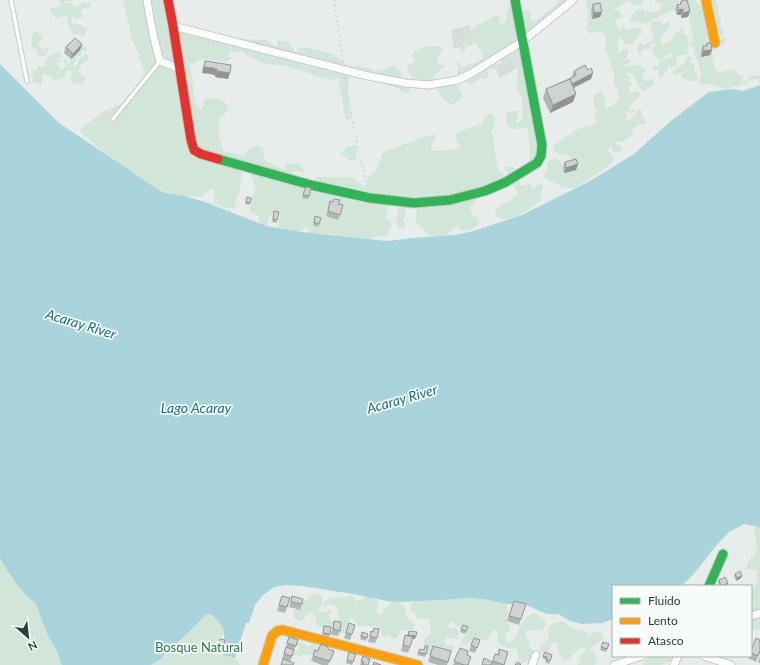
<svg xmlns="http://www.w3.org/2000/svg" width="760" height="665" font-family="Lato,sans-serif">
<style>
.built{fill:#d6dedb}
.green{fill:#d1e6d8}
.water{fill:#a9d4db}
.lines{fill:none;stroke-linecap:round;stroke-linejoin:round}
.lane-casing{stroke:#c5cac8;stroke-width:5.5}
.street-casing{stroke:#c5cac8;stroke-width:9}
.fast-casing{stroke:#c3cbc8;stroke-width:11}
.slow-casing{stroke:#c3cbc8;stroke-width:11}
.jam-casing{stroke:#c3cbc8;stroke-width:11}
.path{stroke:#c3ccca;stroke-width:1;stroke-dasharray:2 3;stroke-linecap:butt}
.lane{stroke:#fcfcfc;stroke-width:3.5}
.street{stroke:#fcfcfc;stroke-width:7}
.fast{stroke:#30b455;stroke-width:9}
.slow{stroke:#ff9f0a;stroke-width:9}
.jam{stroke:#e5322d;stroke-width:9}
.wall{fill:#b2b6b5}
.shaded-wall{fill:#919493}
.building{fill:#cfd4d2;stroke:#919493}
.labels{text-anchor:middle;stroke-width:3.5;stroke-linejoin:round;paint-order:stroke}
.park-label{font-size:13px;fill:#2d7a4b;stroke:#f7fbf9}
.water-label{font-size:14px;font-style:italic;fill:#1c6f80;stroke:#f7fbf9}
</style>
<rect width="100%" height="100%" fill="#e8edeb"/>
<path class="built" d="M470,25L473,45L454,49L451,30Z
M513,56L519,67L500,78L495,66Z"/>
<path class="green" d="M58,0H76L70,1H67L65,2L67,3H73L74,9L77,6L82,4L83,2L91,3L89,8L82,9L81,12L84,17L76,19L71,15L69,16L72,18V23L79,24L87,29L85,36L73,34L71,31L67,24L68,22L67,21L69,18L65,15L59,18H55L50,11V9L53,7L62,6L60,1Z
M123,0H174L176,23L191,28L233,39L267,40L276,47L278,40L289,42L298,56L297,48L306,47L332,54L342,61L349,66H356L369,68L375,71L388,68L394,64L402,74L400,84L413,78L406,68L415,60L412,54C424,44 429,45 443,48L437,59L438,64L445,66C439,70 436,74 432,80L455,85L462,92L460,101L449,105L433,85L408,83L411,91L405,93L395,87L387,85L377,80L358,79L350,76L347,92L352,117L346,122L338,78L330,80L286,66L262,63L239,51L229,53L231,59L224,62L201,59L190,65L196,105L201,109L205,99C216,98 222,98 229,107L227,112L220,118C218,134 217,137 225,151L244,156L249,149L257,146L263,148L264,160C271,164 278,166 285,170V165L295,163L302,165L304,172L296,171L290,175L291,178L295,174C300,179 303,182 304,189L314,192L318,189L315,179L317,177H350L366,187L368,177L376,171L383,152L427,136L436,134L435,139L431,147L432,151H438L460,148L454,134L482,123L485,117L491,113L496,118L492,131L495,151L496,160L498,168L505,177L508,173L504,168L510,166L517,169L524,165L530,159L528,129L525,128L512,129L506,124V112L515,111H519L516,122H521L523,119C523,115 522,111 522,108C522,97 523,97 515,89H518V85L516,82L518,72V62L515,60C511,60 507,61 505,65H502L501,59L495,64L497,67L496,70L493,68L488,70V77L485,80L482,78L474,82L471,85L465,79L477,68L466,72L458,76L457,75V72L459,68L456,62H459L461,68L479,61L482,58C482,51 478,45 473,42L467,45L465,51H460L463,44L471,30L479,24L487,20L495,15L500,17L499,24L503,25L506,20L508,7L515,6L519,24L516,39L513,50L520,47L531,111L532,119L535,125L540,155L518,179L521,186L532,183L531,189L541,183L544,188L540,193L542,200C532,207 517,219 505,219C502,219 499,218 496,217L495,213L498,206L512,200L514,197L518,193L513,184C497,190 478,193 470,208L472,214L479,219V225L470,230L463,231L456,227L449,231L446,236C428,237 428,234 416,222V212L417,207L431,208L434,204L406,206L404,222L406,226L403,228L398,227L396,222L399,206L388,205L386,218L391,222L392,226L386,237L381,235L371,239L318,233L311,234L305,224V227L300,234L277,227L280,215L276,211L269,217L266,228L259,225V216L254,213L250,212V199L256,190L251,175L253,167L243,170L241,177L240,191L236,199L235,208H226L213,203L215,199L213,189L209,190L206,194L200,197L185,196L157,190L98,148L79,130L104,111L133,99L147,78L131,36Z
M559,0H569L539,27H534L525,34L523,13L525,10L530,11V19H533L535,21C540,19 542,16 547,12C552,8 556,6 559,0Z
M585,0H643V3L637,6L628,1L613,10L615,11H621L620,14L623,16L622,18H618L615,23L617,26V28L620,29L624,24L625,30L631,29L641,28L642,33L638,37L633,45L629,44L626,45L621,39L618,38L617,47L619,49L618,52L619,54L622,50L628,49V54L625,60H629L630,62L627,64L623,65L625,67L633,66L638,64L646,70C642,75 642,77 645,82L650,78L655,82L652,86L643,91C635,85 637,74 627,72V74L631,79L627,80L630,81L632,83L630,86H627L628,88H630V91L632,93L635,91L639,92L640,95L635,100L629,108L635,110L634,112L631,113L628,112H625L627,116L626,118L629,121L634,117L638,110H642V116L644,118L646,124C638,124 636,127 631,132L633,135L621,142L618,141L616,142V144L621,146L623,149L620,152L616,153L612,150L611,145L608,150L614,160L603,170L574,188H564L544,177L546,171L548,168L547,162L556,158L560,161L562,164H566L571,161L569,156L567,154C561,155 558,155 553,150L554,145L572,133L580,128L596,123L597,121L594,117L597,112L593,103L594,95L601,91L605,100V106L607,109L617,102L619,98L618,92L614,83V74L612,67L609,60L608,54L605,48L606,38L604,33L599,31L591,34L586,29C588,19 590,8 585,0Z
M654,0H679V6C669,15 655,15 647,24L631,21L630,18L637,10L644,9L645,12L650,11L652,13L660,10L663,3L655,2Z
M686,0H695L699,5L702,6L714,65L717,73C727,71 732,65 740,75L744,76L741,82H744L752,76L760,75V84H759V80L754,79L748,81L747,83L725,89L710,83L702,85L699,82L701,73L694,50L695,46L692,48L690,45L692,41L693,36L689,20L688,9Z
M710,0H716C718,5 718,9 718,13C719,16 720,18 721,20C721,26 718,27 724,32L723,35H721L720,37L721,39L725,37L727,39L723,44L721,45L719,43Z
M661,20V23L663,25L668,21L670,26L667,29L666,31L663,34L661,40L662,42L661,44L662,45C668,43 673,42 674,34L681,29H684L682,33L687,35L689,45L687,50L689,51V52L687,54L678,56V58L676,60L677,64L671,67L668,66L667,68L668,69L666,73L659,78L658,75L659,72L658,70H653V68L655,66H657C658,62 664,59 669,58L671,56H673V53C666,54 664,59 659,60L651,50L656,45L654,42L649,48L642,50L640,55L638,54C637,50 636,46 641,43L645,44L653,40V39L651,38L654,34L651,29V24L652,22L658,21Z
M35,31L43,35L42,39L43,41L38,42L40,47L43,49L44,48H48V52L44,57L37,55L38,51L32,47V42L30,40L31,39L32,35Z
M69,43L79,50L81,49V45L87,48V50L85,51L83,50L81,51V55L77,57L73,65L75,67L77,64L79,59L86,53C88,55 89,57 88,60L83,63L78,70V73H82L81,75L85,76V80C81,85 77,85 72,82L70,78L72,72L69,70H66L67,72L64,74L66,76L64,78H62L59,80L53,79L51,76L44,74L42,75L41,78L43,80L42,81L41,84L34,83L32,80L34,76L31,75L33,71L35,70H37L38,64L42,67L45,66L44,63L47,60V58L49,56L60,52L62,54L60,58L56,59L59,61L60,63L54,62L57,65L60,66L59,70L60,72L58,74L60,73L61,70L66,67L64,61L65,59L67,60V63L69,64L71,59L64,53L65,50L63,47Z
M688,57H690L692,59L690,62L692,64L691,65H693L695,68L694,70L695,71L694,72H696L698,76V79L690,82L682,78L680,75L682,73L681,72L675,76L671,73C675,70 684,64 686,62L685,60Z
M355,145L357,147L358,150L356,152L357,156L356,160L349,161L340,152L344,151L346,147L348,146L351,147L352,146Z
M760,524V629L751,630V605L756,603L751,601V593L757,581V570L745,569L750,559L757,550L754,527Z
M0,559L17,585L23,592L36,603L48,636L56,649L62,665H0Z
M311,594H316L322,597V603L319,608L321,613L332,610L329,615L331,621L337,622L339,618L336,607L330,604L325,607L322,604L330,598L352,596L355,601L361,600L365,596L375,598L378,603L377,608V614H382C389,604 392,597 404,605C407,615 405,619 415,624L413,629L401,631L398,637L393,639L389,634L386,638L381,635V629L376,626H359L351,617C349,623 349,628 346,633H340L339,628L332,626L329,628L323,629V627L317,626L315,615L310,612L303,620L297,621L294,617L293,611C299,605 307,602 311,594Z
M466,598L483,599L507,604L508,616L507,621L511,630L506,634L505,640L509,643L514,641C516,634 520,632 519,625C527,621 525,615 535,613L544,619L546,624L543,629C537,631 533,630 526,630V636L529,641V646L533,649C533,656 531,659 525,663L519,661L517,649C510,648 498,648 498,639C497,634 498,633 496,629L492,632L490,637C484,641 480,641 473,638L471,642L465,645L461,642L467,632V627L462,629L452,622L447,625L451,629L456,627L459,632V639H453L447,637L444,642L448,646L453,645V651L447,653L441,652L439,647L434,649L432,655H427V649L423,643L425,638L431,634C431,629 428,625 429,619H418L415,614L410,610L411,604L415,601L442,600Z
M210,613C218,618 223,625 224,634L216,643L217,646L220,649L223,655L236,659L240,665H151L157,662L167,650L184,637L206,615Z
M562,621C567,623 567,624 570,627C573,629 582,630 587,632L589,636L592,632L598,631L603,634L604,639C598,643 593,644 589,648L596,656L597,662L594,665H577L581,663L579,658L586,650L581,647L569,659L563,660C559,654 558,650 558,643H552L550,649L546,653L540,652V646L544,642L549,639L548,628L552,624Z
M299,642L304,644L308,647L312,644H318L319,650C311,657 302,656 292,655L294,652L298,650L300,646L296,645Z
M656,656L661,658H667L669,656H678L677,659L662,665H643L645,660L651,657Z"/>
<path class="water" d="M0,64L59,123L125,167L158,190L167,193L185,196L208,203L266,226L302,232L387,241L413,238L455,235L470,232L522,215L590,181L634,154L672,120L709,92L732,89L743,91L760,85V527L744,524L729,532L716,546L692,576L681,586H613V619L602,623L582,624L570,621L558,614H547L526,605L507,604L483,599L466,598L442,600L399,602L387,601L353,594L302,586L286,585L274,587L263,595L255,605L249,623H246L235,658L223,655C222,651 224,647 224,642C226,630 220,620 210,614L206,615L184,637L167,650L161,659L151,665H62L56,649L48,636L36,604L23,592L17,585L0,559Z"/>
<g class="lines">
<g class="lane-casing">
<path id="lane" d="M11,0L27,81
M113,119L160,61"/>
</g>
<g class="street-casing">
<path id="street" d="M147,0C150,20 154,41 160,61L180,69
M173,26L368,76L406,83L428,85L458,80L472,73L523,41L573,0
M751,616L760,613
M704,656L731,665
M532,665L536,655
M614,665L642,656
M674,665L678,656"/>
</g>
<g class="fast-casing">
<path id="fast" d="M218,159L311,185L370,198L414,203L450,200L485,191L506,182L537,163L541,156L542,145L515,0
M709,586L723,554"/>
</g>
<g class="slow-casing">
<path id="slow" d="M706,0L715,43
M263,665L272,636L277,631L283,630L418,665"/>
</g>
<g class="jam-casing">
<path id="jam" d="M168,0L173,26L191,140L194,150L201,154L218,159"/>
</g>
<path class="path" d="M334,0L343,62
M345,77L356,139L367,187"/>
<use href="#lane" class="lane"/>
<use href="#street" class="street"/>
<use href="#fast" class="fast"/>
<use href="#slow" class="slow"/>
<use href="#jam" class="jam"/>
</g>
<path class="wall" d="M681,1L688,17L681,18V15H677L675,10L677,5L680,4Z
M593,4L600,17L592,19L591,10Z
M707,43L712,50L710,55L701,57V52L703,46H706Z
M82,44L80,50L71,59L64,53L66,47Z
M205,61L228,79L215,77V75H212V74L202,73L203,67Z
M588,70L593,73L591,79L574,88L573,102L550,113L543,98L546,89L572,77V76L574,71Z
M565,162L578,164L576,170L564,173L563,168Z
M306,187L311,188L308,199L302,198Z
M247,197L250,203L249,205L245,204Z
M330,201L343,205L338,220L326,216Z
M274,211L277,220L276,223L272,222Z
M315,216L321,218L318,227L313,225Z
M735,574L741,578L736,581L734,576Z
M719,580L727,586H719L718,583Z
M282,596L290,598L285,613L277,611Z
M292,596L302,604L300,610L289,607Z
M514,601L521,619L519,625L507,621Z
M334,621L340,631L338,636L331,635Z
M349,623L352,634L350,640L344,638Z
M463,625L468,627L465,634L460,632Z
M324,626L330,634L329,637L322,636Z
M374,628L377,638L375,643L368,642L371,631L372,632Z
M409,631L415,639L412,638L410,647L408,653L401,651L405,635L407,636Z
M362,632L368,634L366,641L360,639Z
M289,637L298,640L290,662L282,659Z
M474,638L480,640L475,653L469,651Z
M760,640V652L756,662L748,658L749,656H751V651Z
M603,642L609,644L606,652L600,650Z
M433,646L448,662L447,665H438L428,662Z
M460,648L467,655L469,665H453Z
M328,649L334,651L328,665H322L311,661L315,650L318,651Z
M420,649L426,654L425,657L417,655Z
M499,649L503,665H491L495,654L497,655Z
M349,652L356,654L352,665L346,663Z
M545,652L552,655L549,664L545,662L546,660L542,658Z
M363,656L368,665H360Z
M760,656V663L758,662Z"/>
<path class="shaded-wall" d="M683,9L681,15H677L679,10Z
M690,11L688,17L681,18L683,13Z
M602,12L600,17L592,19L594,13Z
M82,44L80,50L71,59L73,54Z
M712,50L710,55L701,57L703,51Z
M204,67L214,68L212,74L202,73Z
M214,69H217L215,75H212Z
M217,71L230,73L228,79L215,77Z
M593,73L591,79L570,89L572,84Z
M576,94L573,102L550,113L553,105Z
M578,164L576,170L564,173L566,168Z
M742,576L741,578L736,581L737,578Z
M728,583L727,586H722Z
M408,635L416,636L415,639L407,638Z
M219,643L224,644L223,647L218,646Z"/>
<path class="building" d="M684,0H687L690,11L683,13V9L679,10L677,5L681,4V1Z
M600,3L602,12L594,13L593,4Z
M75,38L82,44L73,54L66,47Z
M707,43H711L712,50L703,51V46H707Z
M205,61L231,65L230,73L217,71V69H214V68L204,67Z
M585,65L588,70L591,68L593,73L572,84L570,79L576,75L574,71Z
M570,79L576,94L553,105L546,89Z
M576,159L578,164L566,168L565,162Z
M306,187L311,188L309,196L303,195Z
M247,197L251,198L250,203L246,202Z
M334,199L340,200L338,204L343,205L340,215L328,211L330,201L333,202Z
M274,211L279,212L277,220L273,219Z
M315,216L321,218L319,224L314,222Z
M740,571L742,576L737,578L735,574Z
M725,577L728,583L721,586L719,580Z
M282,596L290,598L287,607L279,605Z
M292,596L303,599L302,604L291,602Z
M514,601L526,604L521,619L509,616Z
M334,621L341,622L340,631L333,629Z
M349,623L355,625L352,634L346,633Z
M463,625L468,627L466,631L461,629Z
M324,626L331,627L330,634L323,633Z
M374,628L379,629L377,638L370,636L371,631L373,632Z
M409,631L417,632L416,636L408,635Z
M362,632L368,634L367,638L361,636Z
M405,635L413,637L410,647L403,645Z
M289,637L298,640L296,646L287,643Z
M474,638L480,640L477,648L471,645Z
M756,638L760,640V651L758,656L751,653V651Z
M220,639L225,640L224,644L219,643Z
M603,642L609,644L607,649L601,647Z
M321,644L328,647V649L334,651L330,661L313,656L315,650L318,651Z
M425,646H428L426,654L418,652L420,649L424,650Z
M433,646L451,651L448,662L430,656Z
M286,647L294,650L292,656L284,654Z
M460,648L468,651L467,655L471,657L468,665H464L454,661Z
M499,649L508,652L504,665L493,661L495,654L499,655Z
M349,652L356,654L353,662L347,660Z
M545,652L552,655L550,661L546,659L547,657L543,656Z
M363,656L370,659L368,665H363L364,662L361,661Z
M484,658L492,662L491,665H482Z
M283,659L294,663L293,665H281Z
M374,662L381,665H373Z
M517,662L521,664L520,665H515Z"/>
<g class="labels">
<g class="park-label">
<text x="199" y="652">Bosque Natural</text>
</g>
<g class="water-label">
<text transform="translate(81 324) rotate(17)" y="5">Acaray River</text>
<text transform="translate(402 399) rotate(-16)" y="5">Acaray River</text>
<text x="196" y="413">Lago Acaray</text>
</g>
</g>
<rect x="612" y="585" width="140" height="72" fill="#f7fbf9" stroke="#a3b1ad"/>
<rect x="620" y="598" width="20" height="6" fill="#30b455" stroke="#a3b1ad"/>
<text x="648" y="605" font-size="12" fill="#24423a">Fluido</text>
<rect x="620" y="618" width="20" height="6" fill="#ff9f0a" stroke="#a3b1ad"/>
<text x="648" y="625" font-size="12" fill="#24423a">Lento</text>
<rect x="620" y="638" width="20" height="6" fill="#e5322d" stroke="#a3b1ad"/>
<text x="648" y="645" font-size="12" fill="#24423a">Atasco</text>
<g transform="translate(28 637) rotate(152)" stroke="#f7fbf9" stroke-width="3" paint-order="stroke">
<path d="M0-3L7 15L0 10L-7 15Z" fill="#24423a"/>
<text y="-6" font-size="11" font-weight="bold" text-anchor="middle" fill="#24423a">N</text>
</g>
</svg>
